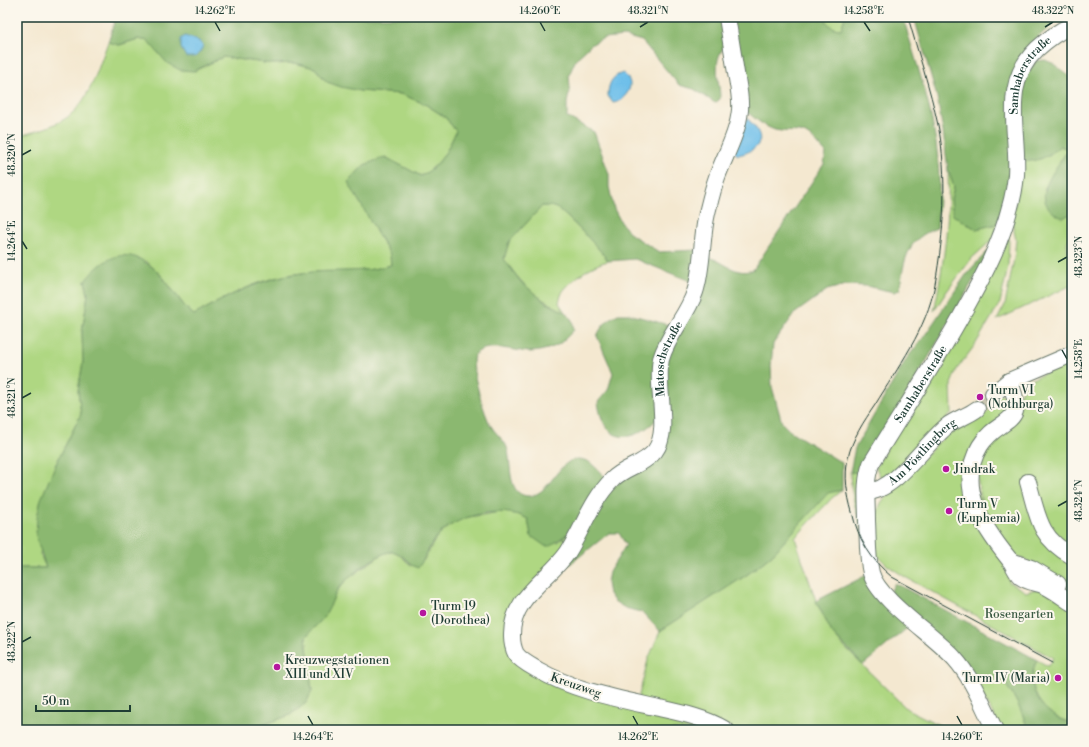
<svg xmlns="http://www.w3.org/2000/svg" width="1089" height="747" font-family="'Libre Bodoni',serif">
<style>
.green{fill:#afd782;stroke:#678a5b}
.forest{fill:#8bb870;stroke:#557a52}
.water{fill:#6ebfea;stroke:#467e8f}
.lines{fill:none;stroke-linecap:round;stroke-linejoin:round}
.minor-tunnel{stroke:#c9c6b1;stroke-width:16;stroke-dasharray:16 8;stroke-linecap:butt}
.minor-casing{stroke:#6a796b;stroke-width:18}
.minor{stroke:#fff;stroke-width:16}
.tram{stroke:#1f3d34;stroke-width:1}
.ticks{fill:none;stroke:#1f3d34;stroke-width:1.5}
.poi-dot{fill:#b5179e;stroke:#fbf7ec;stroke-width:1.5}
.labels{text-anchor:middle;stroke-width:4;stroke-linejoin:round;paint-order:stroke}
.street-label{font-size:12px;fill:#1f3d34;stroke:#fbf7ec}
.poi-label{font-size:12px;fill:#1f3d34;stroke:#fbf7ec;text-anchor:start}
.park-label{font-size:12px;fill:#3c5c44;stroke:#fbf7ec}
.neatline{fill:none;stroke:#1f3d34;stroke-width:1.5}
.ticks-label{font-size:10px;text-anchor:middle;fill:#1f3d34}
</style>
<rect width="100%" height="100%" fill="#fbf7ec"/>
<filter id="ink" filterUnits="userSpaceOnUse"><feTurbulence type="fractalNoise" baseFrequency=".025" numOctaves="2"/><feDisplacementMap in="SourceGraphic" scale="8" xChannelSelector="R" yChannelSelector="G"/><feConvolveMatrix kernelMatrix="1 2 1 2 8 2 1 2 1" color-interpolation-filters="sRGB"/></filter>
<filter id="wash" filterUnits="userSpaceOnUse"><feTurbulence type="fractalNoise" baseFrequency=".012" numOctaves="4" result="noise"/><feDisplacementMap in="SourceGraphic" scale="16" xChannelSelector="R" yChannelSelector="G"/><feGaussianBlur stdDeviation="0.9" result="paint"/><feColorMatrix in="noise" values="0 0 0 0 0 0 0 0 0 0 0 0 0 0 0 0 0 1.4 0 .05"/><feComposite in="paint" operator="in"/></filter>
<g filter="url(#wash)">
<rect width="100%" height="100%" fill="#f4e8d0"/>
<path class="green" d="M824,17H845L841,29C832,29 828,25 824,17Z
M138,39L148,41L157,50L194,71L223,57L272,64L295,63L315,68L327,82L360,91L401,94L425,104L445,117L456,131C448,150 440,166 421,176L385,157L375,230L390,255L391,265C363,274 332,270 303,273C263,276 228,296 194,315L186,308L163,277L146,261L85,281L88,294L82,332L83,362L78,391L81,414L54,468L40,554L46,568H17V137C32,132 49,128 63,120C89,105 98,68 108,42L120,45Z
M1060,146L1068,149L1044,189L1070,215L1072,213V236L1067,242L1068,252L1072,260V285L997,320L1005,305L1014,259L1016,240L1012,222L1021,162L1049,155Z
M948,170L954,187L951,199L953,215L976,229L997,224L993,239L972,258L947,291L934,311C944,265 950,217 948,170Z
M542,206C547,206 554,206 558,209C568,217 603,251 608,261C593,264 572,279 563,291C561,294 560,299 559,303L565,312C535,297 523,286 504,259L509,242Z
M1007,238H1009L1008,267L1000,303L975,345L957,369L951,384L952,413L892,474L883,477L879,475L876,467Z
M1072,361V588L1011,552L985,520L976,472L981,455L1028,381Z
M1000,395H1006L1013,402L968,467L1009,578V582L1026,592L1039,588L1072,606V723C1043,716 1023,689 1037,660L1048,666L1053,658L905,577L887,565L874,552L873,536L875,518L881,503L892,489L944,437L975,417Z
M850,472L861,473L866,539C857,517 851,496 850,472Z
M842,490L832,498L795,538L816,601L832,633L846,649L907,709L941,726L943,730H732L638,699L648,660L660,631L748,574L772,555L828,492Z
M501,512H514L528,519L531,536L558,542L579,526L569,543L527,590L513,661L721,730H257L258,727L290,715L306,703L312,691L306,637L314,626L325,615L337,591L346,580L385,552H396L412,566L424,560L436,538L452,524L463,518Z
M973,678L1002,680C1014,694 1023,713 1028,730H1002Z"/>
<path class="forest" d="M116,17H723L725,46C711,62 720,80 720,99L715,103L694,89L679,85L642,41L624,36L604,38L592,44L576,59L569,75L570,88L567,103V117L594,132L609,174V187L614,209L622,224L632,235L659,252L696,250L693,282L635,259L608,261C603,252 568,216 558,209C554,206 547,206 542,206L509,242L504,259L521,282L545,302L565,312L572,320L574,330C568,336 560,345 553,347C546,350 536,352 529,352C515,351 483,341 474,356C469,365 485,417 491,426C495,433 502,438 506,445C513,459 505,495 528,496C553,496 559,449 587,461C594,464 601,474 607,479L579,526L550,546H545L531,536L528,519C501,504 454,515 435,539C428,548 425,559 418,568C409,565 404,555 395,552C382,548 346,579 338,589C333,597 331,606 326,614C321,622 312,629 306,637L312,691L306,703L290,715L258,727L257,730H17V568H46L36,536L37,517L41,499L54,468L81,414L78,391L83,362L82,332L88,294L85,281C110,249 135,246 163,278C174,290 181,305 194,315C228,296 263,277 303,273C332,269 363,274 391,265L390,255L348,182L364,165L385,157L421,176C440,166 448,150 456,131L445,117L425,104L401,94L360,91L341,87L327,82L315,68L295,63L272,64L223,57L194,71L180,70L167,63L148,41L138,39L119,45L108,42Z
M730,17H824C828,25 832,29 841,29L845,17H903C916,64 934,111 938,160C940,183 939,206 937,228C906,239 904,260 900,289L894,292L866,286L846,285L827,290L794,314L773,344L771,366L772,387L782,423L790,431L842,463V490L828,493L772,555L748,574L660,631L642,612L625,608L614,601L609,594L607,583L609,572L626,545L619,533H609L569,565L565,564L608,490L660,452L662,371L706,257C723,259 734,277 753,270L824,164L826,153C820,146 809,133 800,132C791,131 784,132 775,130C763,126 753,117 744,109Z
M914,17H1061L1037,38L1022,56L1008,184L997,224L976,229L953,215L951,199L954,187L948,170L943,131L937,97Z
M1045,60L1052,63L1072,78V213L1063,218C1025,201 1055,172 1068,149L1060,146C1046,158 1040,161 1021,162L1019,117L1024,78L1036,61Z
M988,251L981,267L861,473L850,472L855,448L907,358L923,338L968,272Z
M618,314H629L672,326L657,419C630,446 603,443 598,402L608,390L613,373L597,336C602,325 607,320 618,314Z
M867,575L912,624L863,665L832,633L816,601Z
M895,583L1037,660C1023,689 1043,716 1072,723V730H1028C1023,713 1014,694 1002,680L973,678L890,592Z"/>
<path class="water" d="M185,36L199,41L203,46L200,52L195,57H186L181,48V39Z
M623,73C636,83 629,94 618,102L613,103L608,96C608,85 611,76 623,73Z
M748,119C751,123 756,127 758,132C765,146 749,153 738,155L734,152L743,120Z"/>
</g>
<g filter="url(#ink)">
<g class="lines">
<path class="minor-tunnel" d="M977,409L993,394"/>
<g class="minor-casing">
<g id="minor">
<path d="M1009,381C1030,427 998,416 980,446C955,487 984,528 1009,559C1014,565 1016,573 1021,577C1028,582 1033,582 1040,584C1051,587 1062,597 1072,603"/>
<path d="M993,394L1009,381L1072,354"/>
<path d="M1028,482C1038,516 1038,537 1072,556"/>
<path id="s1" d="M867,492C895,491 925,444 947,426C956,419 968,416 977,409"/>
<path d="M1011,561L1031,568L1058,584"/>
<path id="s2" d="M726,730C706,718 682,713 659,708C619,699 575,691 538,670C531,666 521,661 516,654C513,648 512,642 512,636C511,597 549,580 568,552C583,528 592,500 612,480C624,467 644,465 655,451C671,430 655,386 661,359C668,334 687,316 695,292C703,268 701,239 707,213C710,201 713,188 717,177C725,155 738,133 740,110C741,98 738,85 736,73C733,54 730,36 727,17"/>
<path id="s3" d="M995,730C983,707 973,679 955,659C935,636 878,600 871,573C867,557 868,537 867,521C867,502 864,482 871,464C902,413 936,362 965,309C983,277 1001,243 1010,207C1013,197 1015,185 1016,175C1019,130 1000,84 1037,49C1048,39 1059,31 1072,25"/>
</g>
</g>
<use href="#minor" class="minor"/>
<path class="tram" d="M908,17C918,53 930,88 938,125C948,173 944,236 935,284C927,329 898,367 875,405C864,421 852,439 848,458C844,477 847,494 852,512C858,539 871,560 892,577L1052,663"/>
</g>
</g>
<path class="ticks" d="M215,22L220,31M540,22L545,31M864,22L870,31M640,27L648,22M1045,27L1053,22M22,155L31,150M22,241L27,249M1058,262L1067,257M1062,350L1067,359M22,398L31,393M1058,506L1067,501M22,642L31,637M308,716L313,725M633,716L638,725M957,716L962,725"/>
<g class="poi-dot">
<circle cx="980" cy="397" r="4"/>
<circle cx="946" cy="469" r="4"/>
<circle cx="949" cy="511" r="4"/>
<circle cx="423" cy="613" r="4"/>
<circle cx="277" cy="667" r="4"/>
<circle cx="1058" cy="678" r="4"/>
</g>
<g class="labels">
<g class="street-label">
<text dy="4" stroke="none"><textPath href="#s3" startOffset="743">Samhaberstraße</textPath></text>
<text dy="4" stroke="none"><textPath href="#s2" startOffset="580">Matoschstraße</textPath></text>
<text dy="4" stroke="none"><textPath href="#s3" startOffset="407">Samhaberstraße</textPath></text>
<text dy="4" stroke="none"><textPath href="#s1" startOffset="70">Am Pöstlingberg</textPath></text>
<text transform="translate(576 685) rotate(19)" y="4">Kreuzweg</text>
</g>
<g class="poi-label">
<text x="988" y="394">Turm VI<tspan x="988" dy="14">(Nothburga)</tspan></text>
<text x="954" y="473">Jindrak</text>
<text x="957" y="508">Turm V<tspan x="957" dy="14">(Euphemia)</tspan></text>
<text x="431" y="610">Turm 19<tspan x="431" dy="14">(Dorothea)</tspan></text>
<text x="285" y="664">Kreuzwegstationen<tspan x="285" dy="14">XIII und XIV</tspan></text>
<text x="1050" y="682" text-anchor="end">Turm IV (Maria)</text>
</g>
<g class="park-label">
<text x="1019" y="618">Rosengarten</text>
</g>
</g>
<rect width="1089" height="747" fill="none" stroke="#fbf7ec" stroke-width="44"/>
<path d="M36 705v6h94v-6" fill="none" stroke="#1f3d34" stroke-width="2"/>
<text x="42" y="705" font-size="12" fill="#1f3d34" stroke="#fbf7ec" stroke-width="3" paint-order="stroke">50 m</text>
<rect x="22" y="22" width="1045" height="703" class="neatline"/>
<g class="ticks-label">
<text x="215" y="14">14.262°E</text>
<text x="540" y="14">14.260°E</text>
<text x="648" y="14">48.321°N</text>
<text x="864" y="14">14.258°E</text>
<text x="1053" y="14">48.322°N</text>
<text transform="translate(11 155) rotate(-90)" y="4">48.320°N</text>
<text transform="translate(11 241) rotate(-90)" y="4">14.264°E</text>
<text transform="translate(1078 257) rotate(-90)" y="4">48.323°N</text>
<text transform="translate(1078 359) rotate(-90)" y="4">14.258°E</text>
<text transform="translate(11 398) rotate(-90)" y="4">48.321°N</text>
<text transform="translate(1078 501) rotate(-90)" y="4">48.324°N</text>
<text transform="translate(11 642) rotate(-90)" y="4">48.322°N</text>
<text x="313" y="740">14.264°E</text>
<text x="638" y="740">14.262°E</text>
<text x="962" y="740">14.260°E</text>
</g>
</svg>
